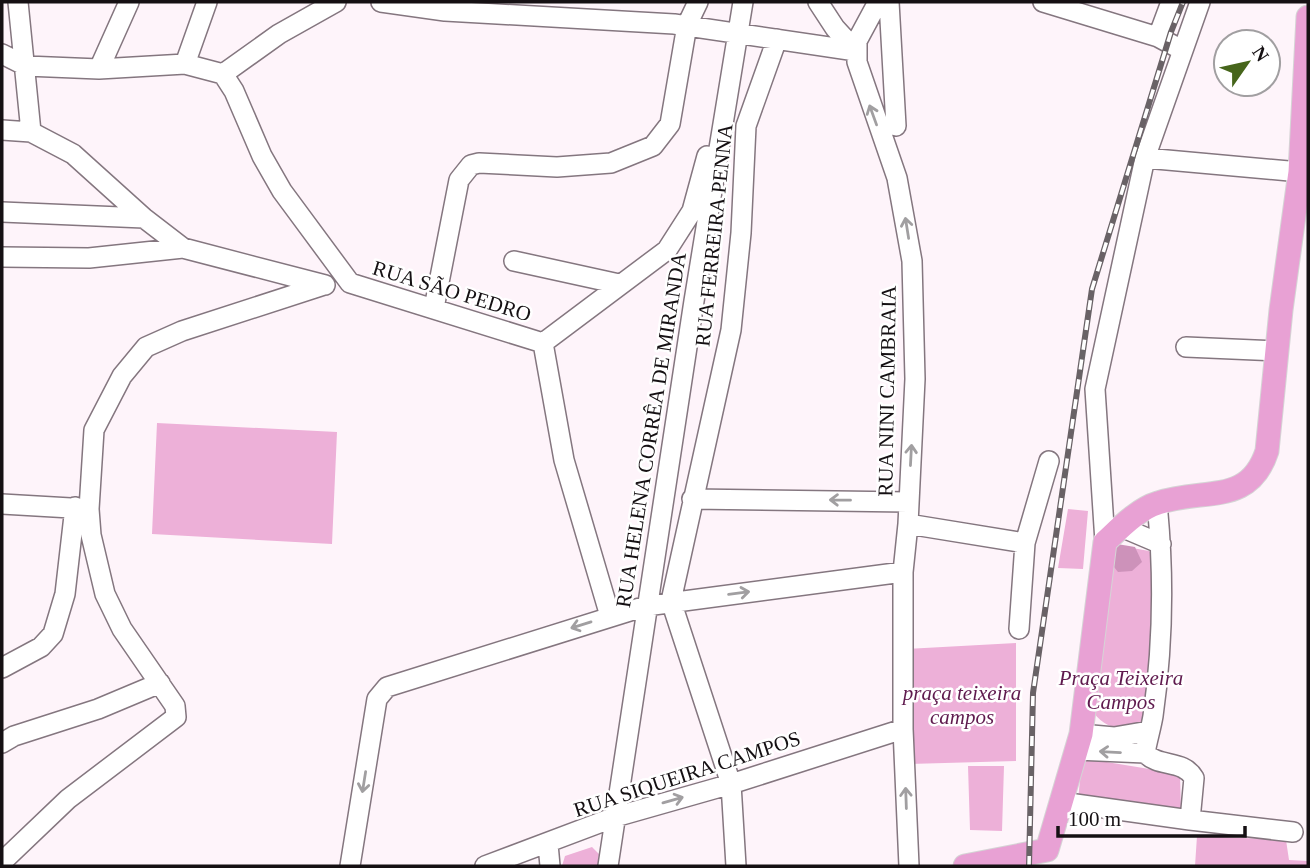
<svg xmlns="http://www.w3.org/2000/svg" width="1310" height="868" font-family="'Times New Roman',serif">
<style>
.green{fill:#edb0d8}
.water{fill:#cd92ba}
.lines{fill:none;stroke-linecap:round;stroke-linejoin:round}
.minor-casing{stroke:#84767f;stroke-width:22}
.major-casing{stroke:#d5d4d5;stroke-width:25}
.minor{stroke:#fff;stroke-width:19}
.major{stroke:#e8a1d4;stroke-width:23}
.rail-casing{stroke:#696266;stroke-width:6}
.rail{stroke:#fff;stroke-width:3.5;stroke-dasharray:10;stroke-linecap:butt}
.oneway{stroke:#a19fa1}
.labels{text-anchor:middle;stroke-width:5;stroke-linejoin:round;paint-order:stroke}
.street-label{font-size:21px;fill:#151013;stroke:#fff}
.park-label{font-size:21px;font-style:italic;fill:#5f1a4e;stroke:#fff}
</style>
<rect width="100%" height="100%" fill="#fef4fa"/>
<path class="green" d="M157,423L337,432L332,544L152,534Z
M1068,509L1088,511L1083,569L1058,568Z
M1127,547L1149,551L1160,564L1144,720C1122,734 1104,729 1090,708L1108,561Z
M1016,643V761L909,764L906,649Z
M1082,758L1180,774L1181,812L1078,801Z
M968,766H1004L1002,831L970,830Z
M1197,836L1286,840L1289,860L1308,861V866H1195Z
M592,847L599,854L598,866H562L565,856Z"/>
<path class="water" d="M1117,544L1135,547L1142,562L1132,571L1118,572L1110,562Z"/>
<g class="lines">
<g class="minor-casing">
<path id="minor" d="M18,2L31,132
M381,2L445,11L674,24L856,51
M818,2L835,28L856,51
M878,2L857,41V62L897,178L912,261L915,379L908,524L903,572V729L909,866
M889,2L896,126
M1043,2L1158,37L1182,50
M1158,37L1171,2
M2,54L26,66L99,69L185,64L223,74
M185,64L207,2
M99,69L129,2
M223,74L234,91L262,156L282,191L350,283L543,343
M223,74L279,34L336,2
M2,130L31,132L73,154L144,218L183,248L325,285
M1145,158L1300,172
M2,212L144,218
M2,257L89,258L183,248
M514,261L619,284
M434,308L459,180L471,165L479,163L557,167L611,163L653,146L670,124L687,25L698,2
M543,343L667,250L692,211L707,156
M543,343L564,460L610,616
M1186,347L1277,351
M692,499L908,502
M2,504L88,509
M908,524L1025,543
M1121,527L1161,544
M1105,542L1095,389L1145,158L1200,2
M1019,629L1025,543L1049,461
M2,668L41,647L53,634L65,594L75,507
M1081,734L1114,737L1149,731
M2,743L14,736L98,709L160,683
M1076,750L1145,753C1159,768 1183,759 1194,778L1190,820L1293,832
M1145,753C1147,741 1151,728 1153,716C1163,646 1164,573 1157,503
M1061,802L1190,820
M548,844L550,866
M2,862L68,799L176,717L175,706L122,629L105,594L91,535L89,509L94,430L122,376L146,347L182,331L324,285
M350,866L377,699L387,687L646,606L903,572
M485,866L615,817L731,784L903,729
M608,866L694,301L743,2
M736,866L731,784L671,601L731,330L741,233L746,126L777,39"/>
</g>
<g class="major-casing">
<path id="major" d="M965,866L1047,850L1081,734L1105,542C1120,528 1138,509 1158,503C1203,487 1249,507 1267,451L1281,310L1300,172L1308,17"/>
</g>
<use href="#minor" class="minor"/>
<use href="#major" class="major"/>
<g class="rail-casing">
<path id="rail" d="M1029,866L1033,693L1092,289L1171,32L1183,2"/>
</g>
<use href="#rail" class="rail"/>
</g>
<defs><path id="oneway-shaft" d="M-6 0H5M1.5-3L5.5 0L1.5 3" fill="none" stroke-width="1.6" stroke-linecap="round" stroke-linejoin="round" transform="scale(1.75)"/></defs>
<g class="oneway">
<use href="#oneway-shaft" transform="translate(873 115) rotate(-110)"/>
<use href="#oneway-shaft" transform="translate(907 228) rotate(-99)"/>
<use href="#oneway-shaft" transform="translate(911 455) rotate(-87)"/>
<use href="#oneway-shaft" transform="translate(840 500) rotate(-179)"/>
<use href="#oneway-shaft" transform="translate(739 593) rotate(-7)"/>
<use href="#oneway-shaft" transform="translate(581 625) rotate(163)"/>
<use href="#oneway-shaft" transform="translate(1110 752) rotate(-177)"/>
<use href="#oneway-shaft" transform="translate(364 782) rotate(99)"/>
<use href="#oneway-shaft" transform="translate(906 798) rotate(-92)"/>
<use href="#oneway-shaft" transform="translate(673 800) rotate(-16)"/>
</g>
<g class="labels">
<g class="street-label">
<text transform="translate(714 235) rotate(-84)" y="7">RUA FERREIRA PENNA</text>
<text transform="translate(452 291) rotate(17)" y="7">RUA SÃO PEDRO</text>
<text transform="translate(887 391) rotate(-89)" y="7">RUA NINI CAMBRAIA</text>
<text transform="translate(651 430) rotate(-81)" y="7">RUA HELENA CORRÊA DE MIRANDA</text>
<text transform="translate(687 774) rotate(-18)" y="7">RUA SIQUEIRA CAMPOS</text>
</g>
<g class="park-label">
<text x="1121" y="685">Praça Teixeira<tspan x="1121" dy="24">Campos</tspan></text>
<text x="962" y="700">praça teixeira<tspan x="962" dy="24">campos</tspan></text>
</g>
</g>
<rect width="1310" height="868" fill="none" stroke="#151013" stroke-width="7"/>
<g transform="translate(1247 63) rotate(56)"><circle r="33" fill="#ffffff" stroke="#a19fa1" stroke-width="2"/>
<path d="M0-5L12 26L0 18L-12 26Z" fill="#46651b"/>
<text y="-10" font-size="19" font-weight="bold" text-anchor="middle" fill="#151013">N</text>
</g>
<path d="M1058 826v10h187v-10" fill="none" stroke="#151013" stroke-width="3.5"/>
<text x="1068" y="826" font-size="21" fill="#151013" stroke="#ffffff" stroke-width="5" paint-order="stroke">100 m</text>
</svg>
